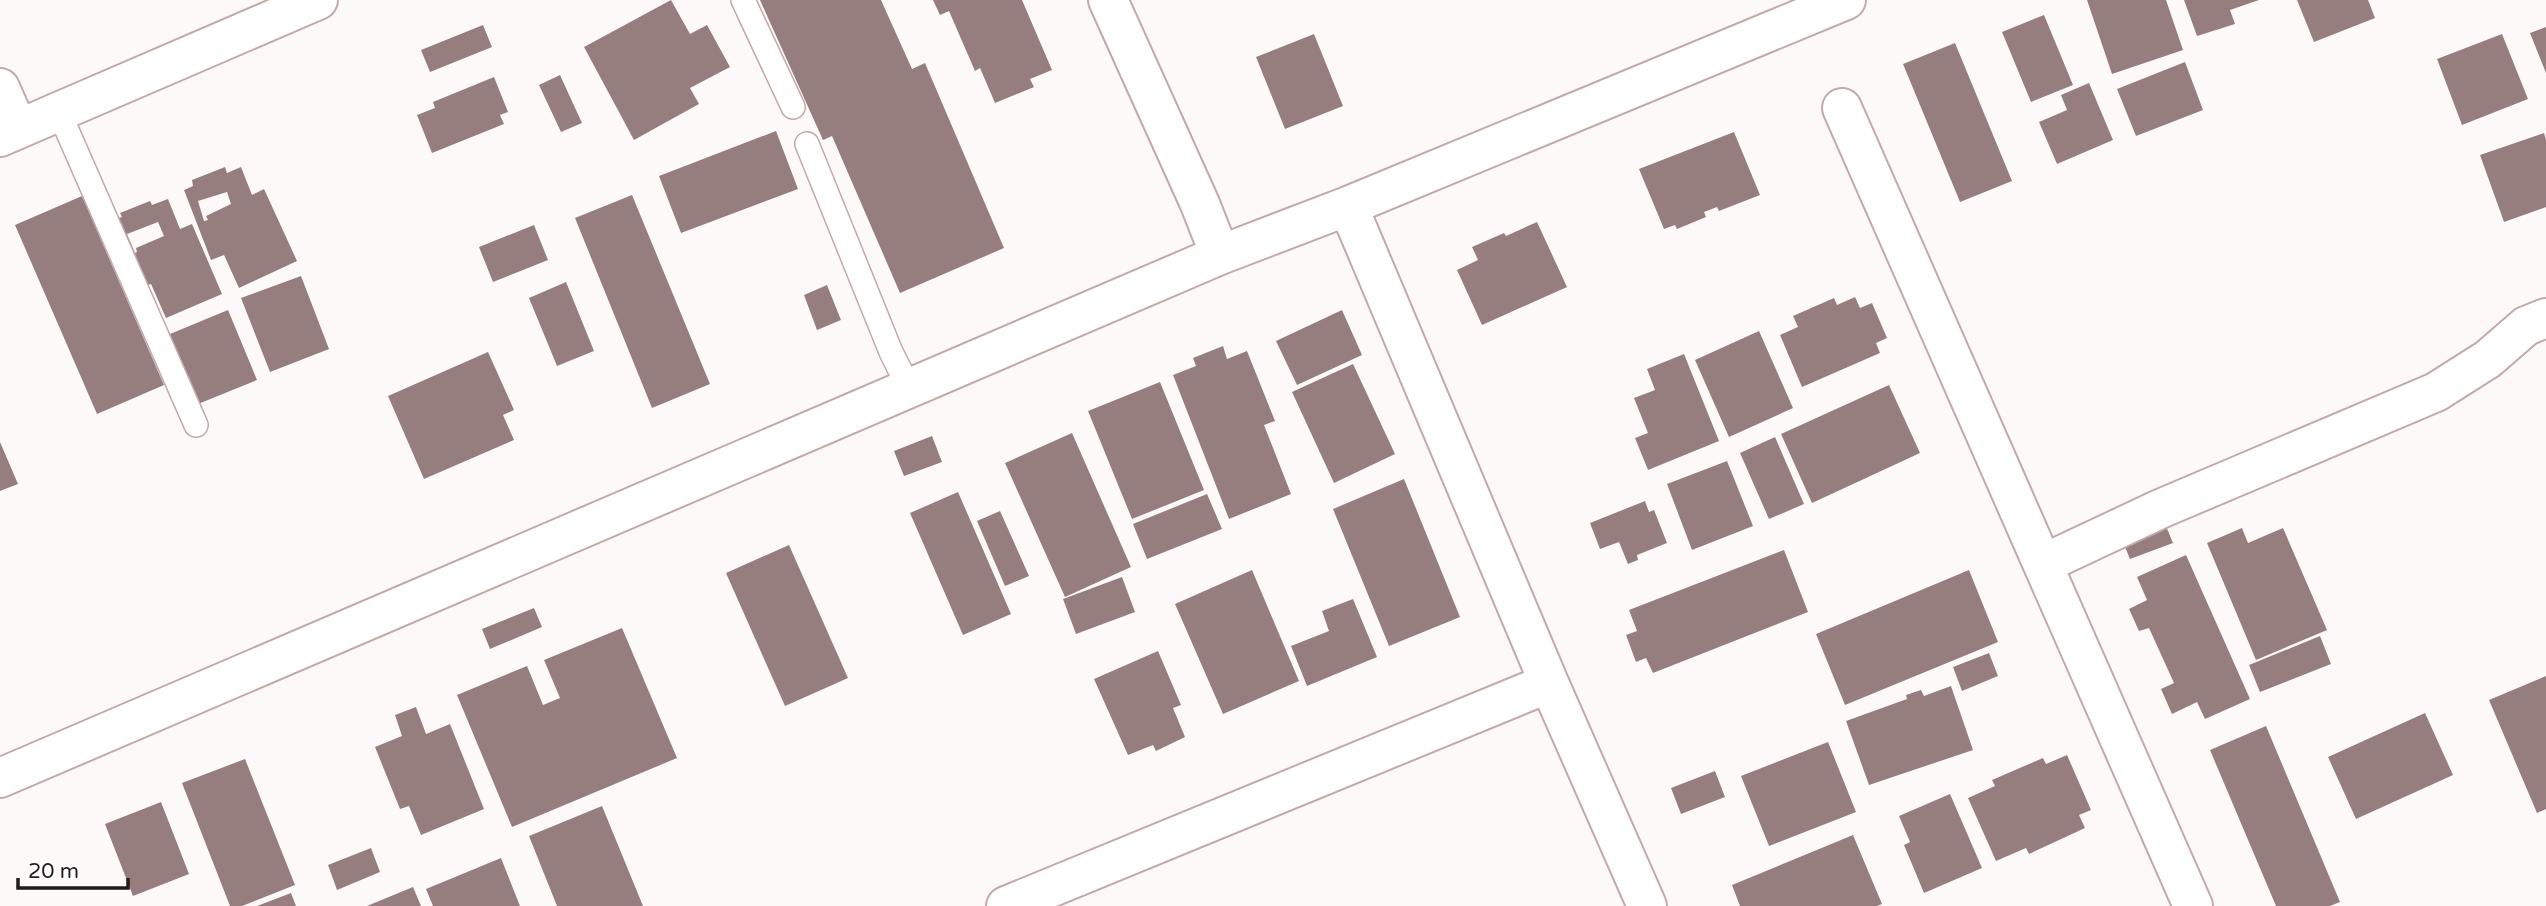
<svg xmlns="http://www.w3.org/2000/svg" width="2546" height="906" font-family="'Varela Round',sans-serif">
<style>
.building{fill:#967e7e;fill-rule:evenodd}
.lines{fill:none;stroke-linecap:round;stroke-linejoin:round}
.lane-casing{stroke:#c3a9a9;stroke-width:26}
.street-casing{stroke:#c3a9a9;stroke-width:42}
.lane{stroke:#fff;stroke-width:23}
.street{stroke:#fff;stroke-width:38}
</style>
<rect width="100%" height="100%" fill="#fef9f9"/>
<path class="building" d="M671,0L690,34L707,25L730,67L690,88L699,104L634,140L584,47Z
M760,0H881L912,69L925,63L1004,248L900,293L832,136L823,140Z
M933,0H1022L1052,70L1030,79L1034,87L995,103L980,68L975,71L949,11L940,15Z
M2087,0H2166L2183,50L2112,74Z
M2184,0H2259L2230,10L2235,24L2197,36Z
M2297,0H2368L2375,18L2314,42Z
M2044,15L2073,85L2031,102L2002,32Z
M483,25L492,47L430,72L421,50Z
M2546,27V73L2530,33Z
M1314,34L1343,106L1285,129L1256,57Z
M2502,34L2528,99L2462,125L2437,59Z
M1955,43L2012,181L1960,202L1903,64Z
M2185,62L2203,110L2136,136L2117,89Z
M560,75L582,123L561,132L539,85Z
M494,77L508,112L500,115L504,124L432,153L417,115L435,108L433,102Z
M2089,83L2113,140L2057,164L2039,122L2067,110L2061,95Z
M776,131L798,189L681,233L659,176Z
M1734,132L1760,195L1719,211L1717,207L1704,212L1706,217L1677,229L1675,225L1664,229L1639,169Z
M2544,133L2546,140V207L2504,222L2480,155Z
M225,167L227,173L241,167L252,195L264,189L297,261L239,288L224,255L211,260L184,190L193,186L192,180ZM227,192L231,204L206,216L208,220L204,221L198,201Z
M632,195L710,384L652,408L575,218Z
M82,196L164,385L97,414L15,225Z
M168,199L180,229L192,224L222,294L166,318L151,284L139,288L112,220L122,217L120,213L150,201L152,205ZM158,222L164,236L136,248L137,252L135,253L127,234Z
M1537,222L1567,287L1482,325L1457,270L1478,260L1472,247L1504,233L1506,236Z
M534,225L548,260L493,282L479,247Z
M301,276L329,349L270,372L241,298Z
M566,282L594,351L557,366L529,298Z
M827,285L841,320L817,330L804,295Z
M1855,297L1860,308L1872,303L1887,338L1876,343L1880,353L1802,387L1780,335L1798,327L1793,316L1834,298L1837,305Z
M228,310L257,380L198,404L170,334Z
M1342,310L1362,355L1297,385L1276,341Z
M1759,331L1793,408L1729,437L1695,360Z
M1223,346L1227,359L1247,351L1275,421L1264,425L1291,494L1229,519L1173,375L1196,366L1193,358Z
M488,352L514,410L503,415L514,440L424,479L388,396Z
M1684,354L1719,441L1648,470L1635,438L1648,433L1634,398L1655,390L1647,369Z
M1353,364L1395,454L1334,483L1292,392Z
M1160,382L1204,490L1132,519L1088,411Z
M1889,385L1920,453L1812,503L1781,434Z
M1072,433L1131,567L1065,597L1005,463Z
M932,436L942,462L904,476L894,451Z
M1775,437L1804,504L1769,519L1740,453Z
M0,442L18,484L0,491Z
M1727,461L1753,526L1692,550L1667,484Z
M1404,479L1460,617L1389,646L1333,509Z
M958,492L1011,614L963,635L910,513Z
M1207,494L1222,529L1147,559L1133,524Z
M1645,501L1649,512L1654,510L1667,543L1637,555L1638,560L1628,564L1619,542L1600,549L1590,523Z
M1000,511L1029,576L1005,586L977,521Z
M2163,519L2173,543L2130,559L2120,535Z
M2242,528L2248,543L2283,528L2327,630L2256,660L2207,543Z
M789,545L848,678L785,706L726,573Z
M1784,550L1808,612L1653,673L1646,658L1636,662L1626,635L1637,631L1629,610Z
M2186,555L2250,699L2205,719L2197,702L2172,714L2161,689L2174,683L2149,628L2139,631L2129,609L2147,600L2137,577Z
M1252,570L1299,681L1223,714L1175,604Z
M1969,570L1998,642L1845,705L1816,634Z
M1122,577L1135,612L1076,634L1063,599Z
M1353,599L1377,657L1307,686L1291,646L1329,631L1322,611Z
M534,608L542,627L490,649L482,629Z
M622,628L677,758L512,827L457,695L527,666L543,705L560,698L544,660Z
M2320,636L2331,664L2260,692L2249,665Z
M1158,651L1181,705L1173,708L1185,737L1156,751L1153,745L1128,755L1094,679Z
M1989,653L1998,676L1962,691L1953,667Z
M2546,676V809L2537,813L2489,700Z
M1951,686L1973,750L1869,785L1846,721L1907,699L1906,695L1921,690L1924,696Z
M416,707L426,734L450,724L484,809L421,835L409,806L400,809L375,747L402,736L395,715Z
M2425,713L2453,775L2356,819L2328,757Z
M2266,726L2340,902L2330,906H2276L2210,750Z
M1828,742L1856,812L1769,846L1741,776Z
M2067,755L2091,810L2079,815L2085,828L2029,854L2026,848L1996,861L1968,798L1995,786L1992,780L2043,758L2046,764Z
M245,759L295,885L242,906H230L182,783Z
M1715,771L1725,797L1681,814L1671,788Z
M1950,794L1982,868L1924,893L1904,845L1910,842L1899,816Z
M161,802L189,874L133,896L105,824Z
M602,806L643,906H557L529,836Z
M1853,835L1882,904L1877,906H1740L1732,885Z
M371,848L380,872L337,890L328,865Z
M501,858L520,906H433L426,889Z
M413,887L421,906H367Z
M291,893L296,906H257Z"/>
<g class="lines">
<g class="lane-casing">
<path id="lane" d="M743,0L793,107
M59,112L196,425
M807,144L891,352L909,388"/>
</g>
<g class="street-casing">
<path id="street" d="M1108,0L1200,204L1220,255
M0,88L18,129
M1842,108L2193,906
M0,137L318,0
M1348,206L1549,683L1647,906
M2043,564L2160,509L2436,392L2488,359L2526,326L2546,318
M0,778L1220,255L1348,206L1846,0
M1006,906L1549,683"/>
</g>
<use href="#lane" class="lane"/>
<use href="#street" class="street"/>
</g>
<path d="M18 878v10h110v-10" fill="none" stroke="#231a1a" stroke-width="3.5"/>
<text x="28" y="878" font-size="21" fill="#231a1a" stroke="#ffffff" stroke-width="5" paint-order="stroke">20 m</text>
</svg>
